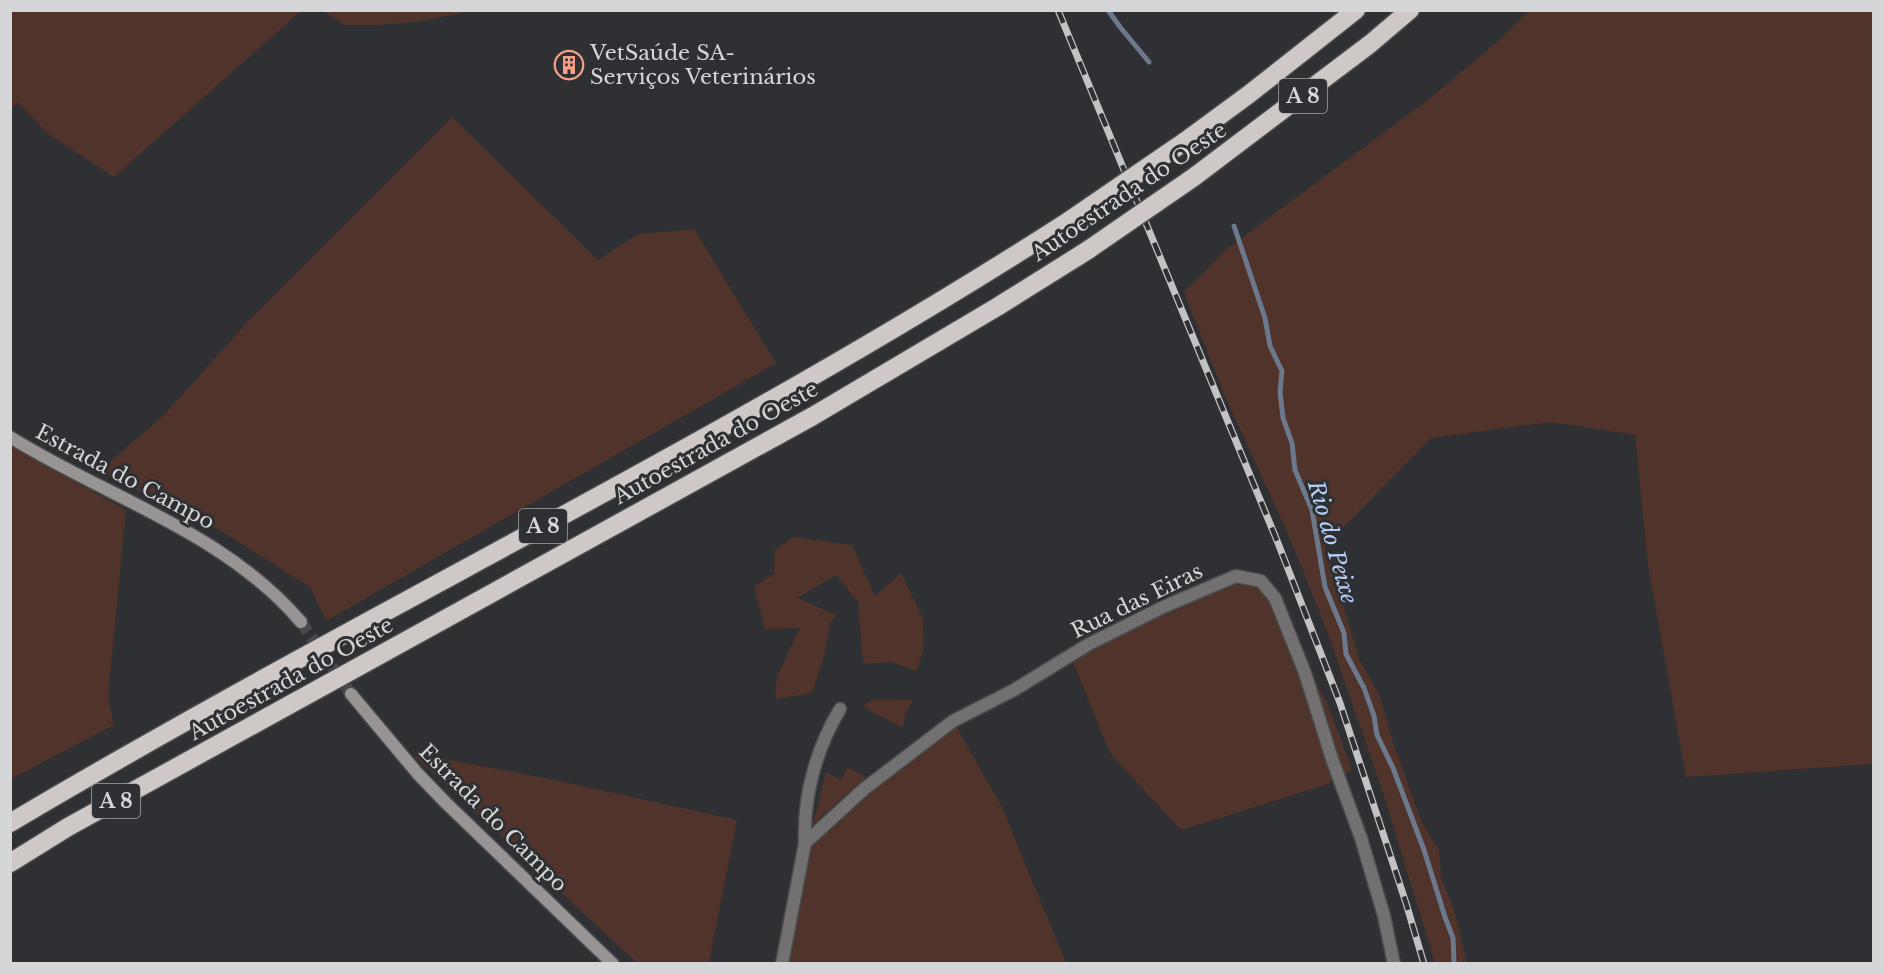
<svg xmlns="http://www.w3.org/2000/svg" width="1884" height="974" font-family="'Libre Baskerville',serif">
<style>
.green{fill:#50332b}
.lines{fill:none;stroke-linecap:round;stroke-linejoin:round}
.stream{stroke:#6c788b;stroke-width:5}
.secondary-tunnel{stroke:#47494c;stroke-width:12;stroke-dasharray:12 6;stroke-linecap:butt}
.street-casing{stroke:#494b4d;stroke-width:15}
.secondary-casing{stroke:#494b4d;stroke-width:15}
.highway-casing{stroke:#494b4d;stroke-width:21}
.street{stroke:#727070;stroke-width:12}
.secondary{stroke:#979493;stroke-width:12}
.highway{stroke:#cec9c7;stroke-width:18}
.rail-casing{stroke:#c1c3c5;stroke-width:7}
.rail{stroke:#2e3033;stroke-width:4.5;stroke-dasharray:14;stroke-linecap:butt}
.highway-bridge-casing{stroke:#494b4d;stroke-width:21;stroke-linecap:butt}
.highway-bridge{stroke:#cec9c7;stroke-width:18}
.labels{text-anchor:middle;stroke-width:6;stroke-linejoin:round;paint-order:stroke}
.shield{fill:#2e3033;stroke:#a3a4a6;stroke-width:1.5}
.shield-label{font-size:20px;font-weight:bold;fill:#d5d6d8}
.poi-label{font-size:21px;fill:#d5d6d8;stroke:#2e3033;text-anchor:start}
.street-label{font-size:21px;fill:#d5d6d8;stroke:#2e3033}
.water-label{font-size:22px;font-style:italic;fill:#b6cff8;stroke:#2e3033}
</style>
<rect width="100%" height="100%" fill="#2e3033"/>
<path class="green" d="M10,11L11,10L301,11L114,177L48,134L18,102L11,109Z
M324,11H474L414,22L378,25H344Z
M1528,11H1873V764L1686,777L1648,565L1635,435L1551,422L1431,438L1325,546L1360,661L1379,694L1394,745L1422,823L1439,850L1441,878L1454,909L1467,963H1435L1383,793L1326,628L1292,543L1224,394L1184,292L1224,251L1429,99L1498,41Z
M452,117L598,260L638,234L694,229L776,363L326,621L310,587L197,516L124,485L98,468L112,460L163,416L251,318Z
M10,445L126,510L108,697L114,725L11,779Z
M794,537L852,545L875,596L901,573L923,618L924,646L917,671L891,662L863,664L858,602L836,575L797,598L836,615L830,623L825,653L812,693L775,699L777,676L800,628L765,629L754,587L774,574L775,549Z
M1236,576L1261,581L1328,705L1352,770L1328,784L1185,829H1180L1110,753L1070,655Z
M875,699L913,700L905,715L903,728L870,711L863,705Z
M953,721L1002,807L1066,963L782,964L805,843Z
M414,756H430L559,781L737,820L709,963H637Z
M847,767L866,777L811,826C819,808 821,790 826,772L841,780Z"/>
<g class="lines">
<path class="stream" d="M1108,10L1120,27L1149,62
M1234,226L1265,318L1270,346L1282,371L1280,392L1283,418L1292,443L1295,470L1312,510L1325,587L1344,633L1346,654L1364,688L1374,716L1377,735L1393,768L1424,850L1445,917L1453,938L1454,964"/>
<path class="secondary-tunnel" d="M301,622L351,694"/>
<g class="street-casing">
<path id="street" d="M805,843C803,797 816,749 840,709
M782,964L805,843L864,789L953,721L1014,690L1089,644L1163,607L1236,576L1261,581L1275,598L1305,673L1332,759L1361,838L1384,916L1394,964"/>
</g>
<g class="secondary-casing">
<path id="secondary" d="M10,437C108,498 224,532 301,622
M351,694L418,774L446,803L613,964"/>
</g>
<g class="highway-casing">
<path id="highway" d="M1184,142L1248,95L1356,10
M1194,177L1370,44L1410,10
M10,823C360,615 728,441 1070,220
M10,863L68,827L813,416L997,307L1088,250"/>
</g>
<use href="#street" class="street"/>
<use href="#secondary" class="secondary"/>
<use href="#highway" class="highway"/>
<g class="rail-casing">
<path id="rail" d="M1058,10L1278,543L1340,703L1406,903L1424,964"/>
</g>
<use href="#rail" class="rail"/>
<g class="highway-bridge-casing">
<path id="highway-bridge" d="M1070,220L1184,142
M1088,250L1194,177"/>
</g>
<use href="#highway-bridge" class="highway-bridge"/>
</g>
<defs>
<g id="building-ring" transform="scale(1.5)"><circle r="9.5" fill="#2e3033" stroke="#f49f86" stroke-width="1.5"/><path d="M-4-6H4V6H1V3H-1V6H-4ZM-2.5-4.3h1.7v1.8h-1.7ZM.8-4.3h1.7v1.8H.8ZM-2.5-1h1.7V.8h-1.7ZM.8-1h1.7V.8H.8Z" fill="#f49f86"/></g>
</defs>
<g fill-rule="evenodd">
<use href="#building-ring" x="569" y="65"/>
</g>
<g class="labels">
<g class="shield">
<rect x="1279" y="79" width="48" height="34" rx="4.5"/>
<rect x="519" y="509" width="48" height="34" rx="4.5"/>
<rect x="92" y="784" width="48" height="34" rx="4.5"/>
</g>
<g class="shield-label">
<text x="1303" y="103">A 8</text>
<text x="543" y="533">A 8</text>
<text x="116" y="808">A 8</text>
</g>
<g class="poi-label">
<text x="590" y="60">VetSaúde SA-<tspan x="590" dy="24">Serviços Veterinários</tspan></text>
</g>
<g class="street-label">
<text transform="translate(1129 192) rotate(-34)" y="7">Autoestrada do Oeste</text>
<text transform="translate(716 443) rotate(-29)" y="7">Autoestrada do Oeste</text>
<text transform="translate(125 477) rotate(28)" y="7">Estrada do Campo</text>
<text transform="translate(1137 601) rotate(-26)" y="7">Rua das Eiras</text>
<text transform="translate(291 679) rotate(-29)" y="7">Autoestrada do Oeste</text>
<text transform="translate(493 818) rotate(45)" y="7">Estrada do Campo</text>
</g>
<g class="water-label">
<text transform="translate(1333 542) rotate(74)" y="8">Rio do Peixe</text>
</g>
</g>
<rect width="1884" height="974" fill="none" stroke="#d5d6d8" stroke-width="24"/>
</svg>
